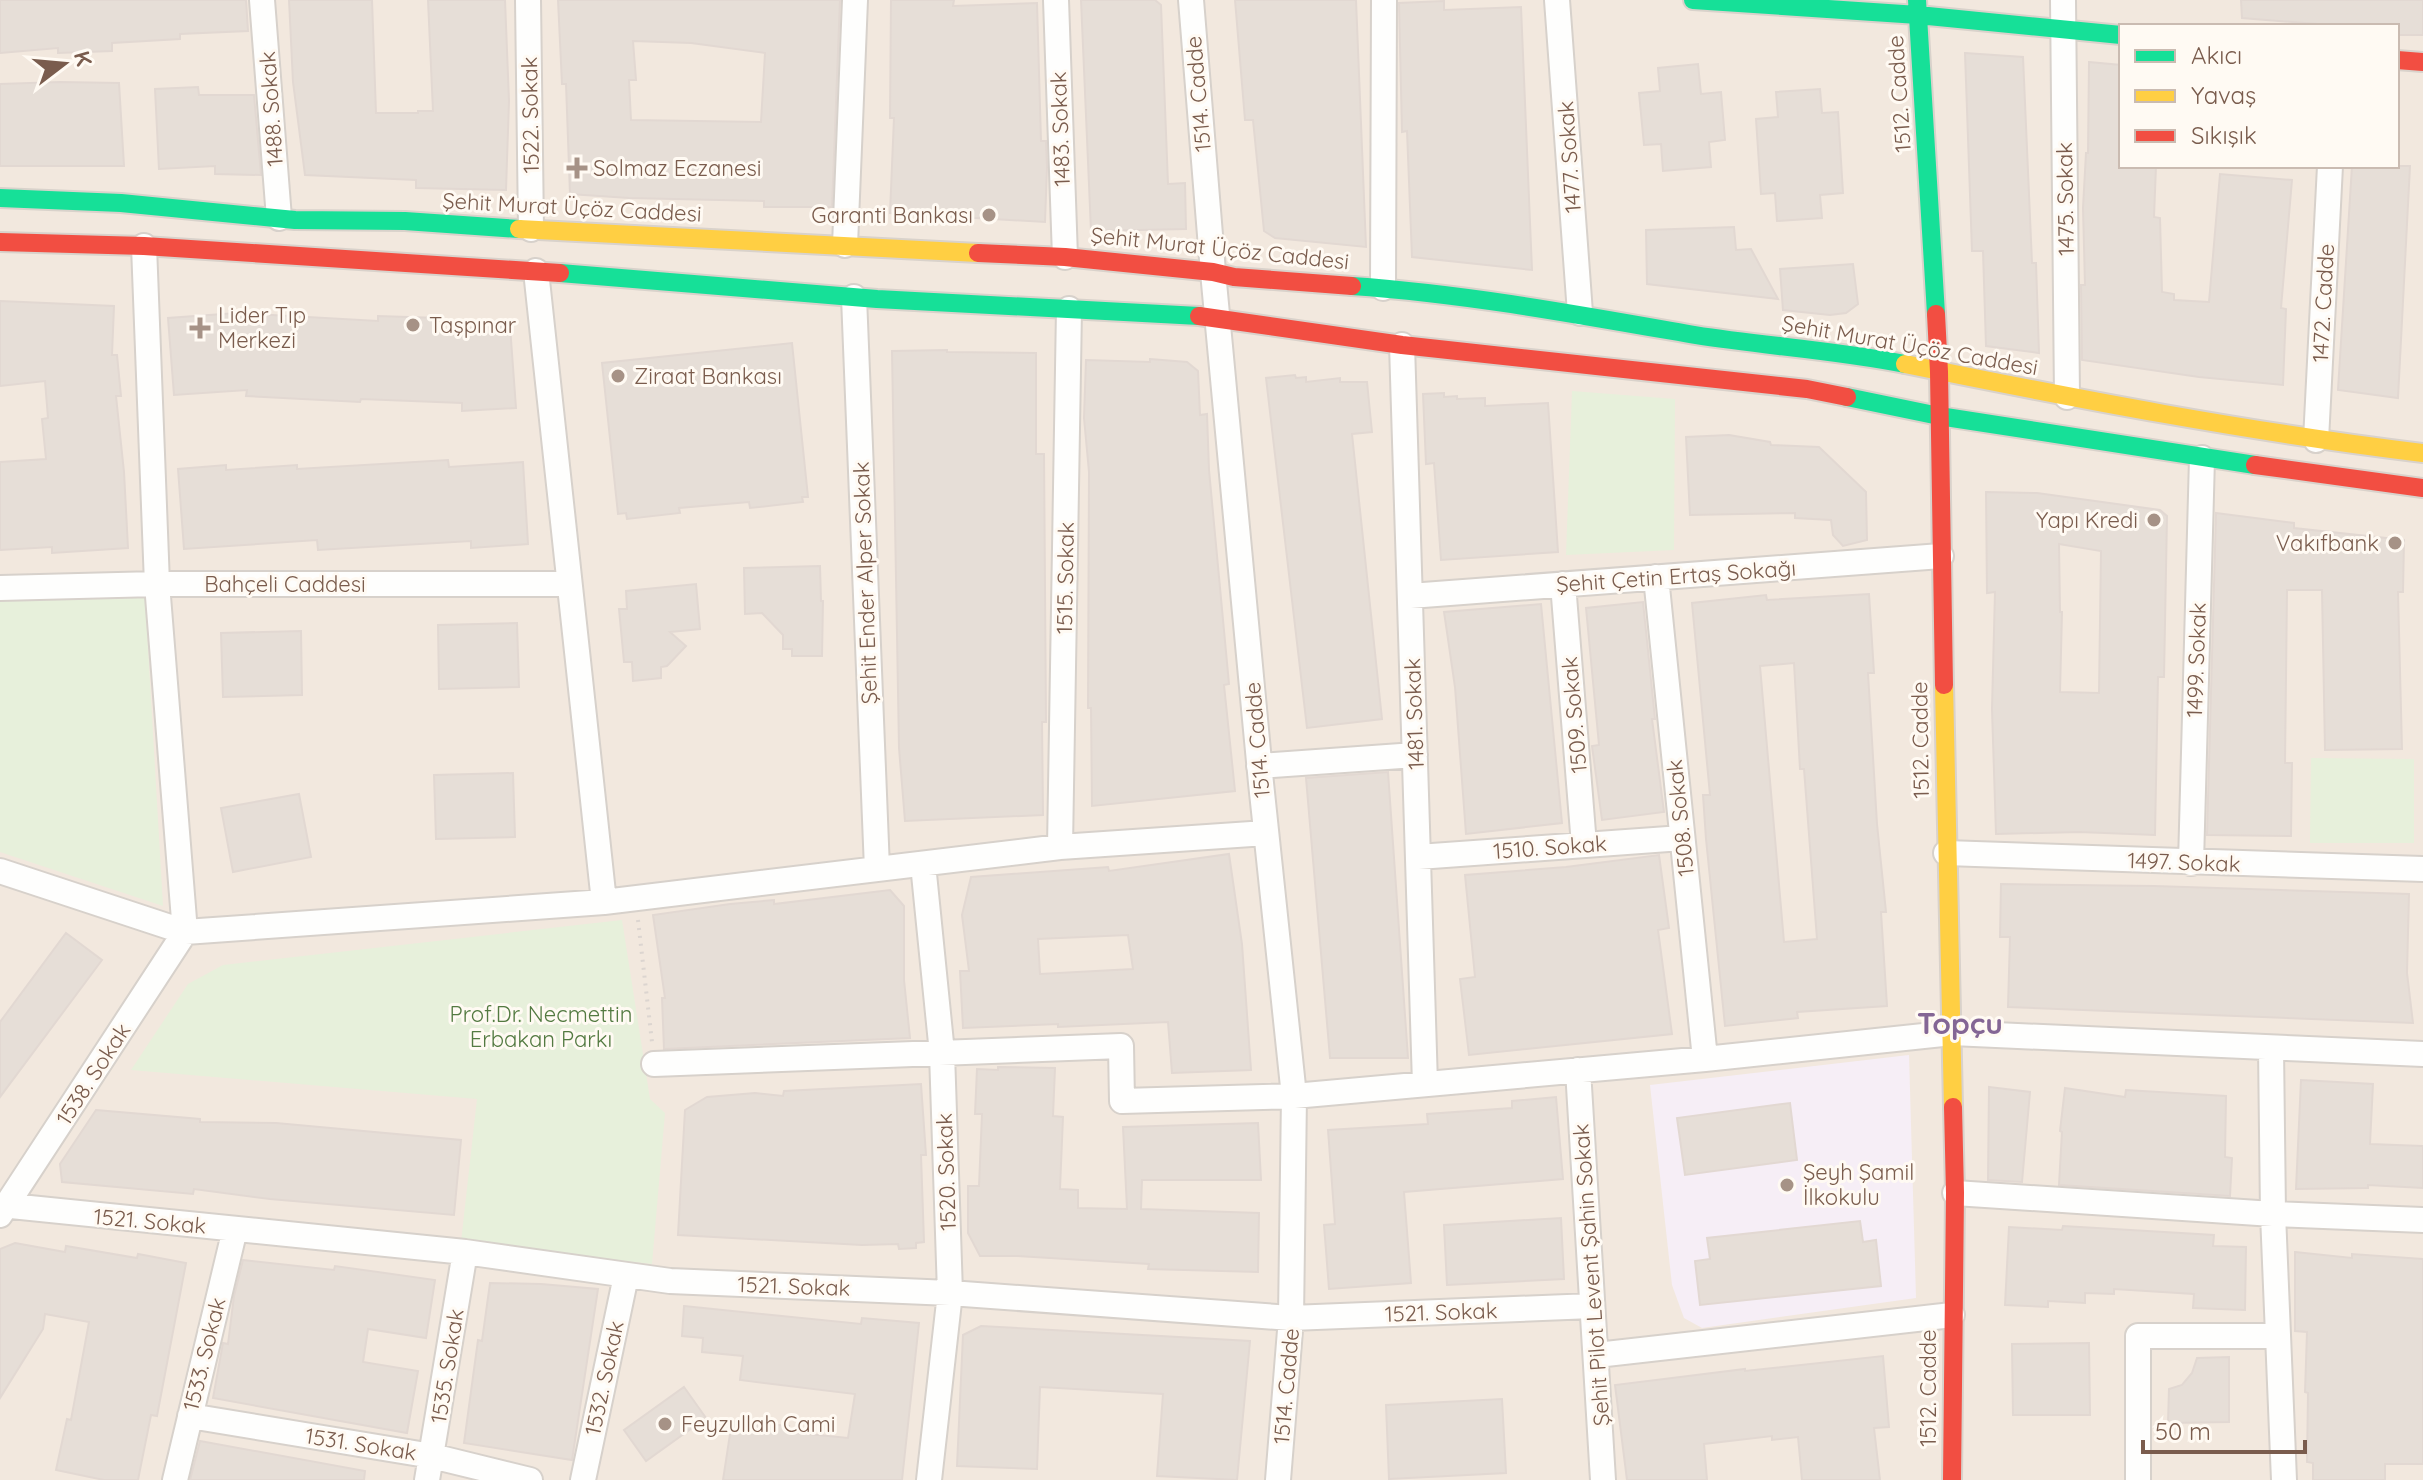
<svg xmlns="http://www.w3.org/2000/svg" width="2423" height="1480" font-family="Quicksand,sans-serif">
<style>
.residential{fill:#f2e8de;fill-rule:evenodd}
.education{fill:#f6eef6}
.green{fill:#e7f0db}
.building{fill:#e6ded7;stroke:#e2d8d2;stroke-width:2;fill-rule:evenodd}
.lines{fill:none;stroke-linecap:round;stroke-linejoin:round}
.street-casing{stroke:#d7d1cb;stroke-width:28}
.fast-casing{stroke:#d9d2cb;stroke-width:22}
.slow-casing{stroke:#d9d2cb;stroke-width:22}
.jam-casing{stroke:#d9d2cb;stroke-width:22}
.path{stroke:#dcd5d0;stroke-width:4;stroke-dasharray:2 6;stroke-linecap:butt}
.street{stroke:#fefefd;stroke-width:24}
.fast{stroke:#16e098;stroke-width:18}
.slow{stroke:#ffcf43;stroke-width:18}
.jam{stroke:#f24e42;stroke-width:18}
.poi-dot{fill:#a69286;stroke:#fffaf3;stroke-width:3}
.labels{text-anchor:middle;stroke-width:6;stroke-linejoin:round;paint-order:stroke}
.street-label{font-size:22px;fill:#7a5c4d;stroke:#fffaf3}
.poi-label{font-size:22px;fill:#7a5c4d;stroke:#fffaf3;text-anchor:start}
.park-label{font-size:22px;fill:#537a41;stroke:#fffaf3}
.district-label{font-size:30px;font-weight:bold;fill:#846695;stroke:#fffaf3}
</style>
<rect width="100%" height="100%" fill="#f9f5f0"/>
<path class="residential" d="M0,0H2423V1480H0ZM2121,26H2397V166H2121Z"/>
<path class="education" d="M1909,1055L1916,1298L1702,1328L1684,1318L1672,1285L1650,1085Z"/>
<path class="green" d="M1572,391L1675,399L1674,550L1566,555Z
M145,596L163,906L0,852V601Z
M2311,758L2414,759V843H2310Z
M622,920L650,1099L665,1113L652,1264L461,1242L477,1099L131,1070L188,984L223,965Z"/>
<path class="building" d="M0,0H246L248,31L180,34V39L112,43V51L58,53V48L0,53Z
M289,0H372L376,113H418V111H433L428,0H505L509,101L506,190L416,188V180L305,175L293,82Z
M558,0H840L832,207H764V201L629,198L570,194L566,84H562ZM633,41L691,43L765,53L761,122L631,120L629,80H636Z
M891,0H954L953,6L1037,3L1041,141H1046L1047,167L1045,222L890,213L894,118H890Z
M1081,0H1155L1161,5L1168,184L1185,183L1186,229L1091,231Z
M1235,0H1356L1366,247L1275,238L1264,231L1253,120H1245Z
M2241,0H2423V35H2397V26H2343L2242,18Z
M1444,1V10L1521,7L1532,270L1412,257L1407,131L1402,132L1399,3Z
M1965,53L2023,57L2032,263H2036L2039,353L1986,346L1983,251H1972Z
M2089,62L2121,65V166H2156L2154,217L2160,218L2162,292L2174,294V300L2209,302L2220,174L2292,180L2281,308L2286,309L2283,385L2199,377L2082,360L2081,285H2085L2083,208L2086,153H2088Z
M1698,64L1701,94L1721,92L1725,140L1709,142L1711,167L1663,171L1661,144L1644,145L1639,93L1660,91L1658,68Z
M60,82L119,83L124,166H0V84Z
M198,87L199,95H254L261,175L215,174V166L159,169L155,89Z
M1820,89L1822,113L1838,112L1843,193L1820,195L1822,218L1777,221L1775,193L1761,194L1756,119L1778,117L1776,92Z
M2352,166H2410L2398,398L2338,390Z
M1734,227L1736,250L1751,249L1778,299L1647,284L1646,230Z
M1853,264L1858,304L1846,313L1830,315L1783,310L1780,269Z
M0,301L114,306L112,355H117L121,396H116L124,472L128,548L52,553V547L0,550V462L46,459L42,419L48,418L45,381L0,386Z
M237,313L378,321V316L439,318V330L510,326L516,408L462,411V403L361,399L360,402L246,396L247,390L174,395L168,318Z
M792,343L808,497H802L803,502L750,508L749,502L679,508L680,513L627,519L626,513L618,514L602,363Z
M947,350V352L1036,353V454H1044L1046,722H1042L1043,815L905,821L899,748L892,351Z
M1150,359L1187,362L1198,371L1200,415L1207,414L1209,470L1229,684L1224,685L1235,791L1092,806L1091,708H1088L1089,472L1084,418L1086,360L1150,362Z
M1295,375L1296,378L1306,377V382L1340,378V382H1367L1372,432L1352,434L1382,719L1307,728L1266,378Z
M1444,393V397L1457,396V399L1485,398V406L1548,403L1558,552L1441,560L1434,463L1426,464L1423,394Z
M1729,435L1770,442L1771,445L1819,447L1866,492L1867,540L1843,546L1833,535L1831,520L1795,518V513L1690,515L1686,437Z
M448,460L449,467L523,462L528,544L471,548V541L318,550L317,540L184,549L178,469L226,465V470L297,465V469Z
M1986,492L2037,493L2160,510L2167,516L2164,677H2158L2155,835L2079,832L1996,834L1992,709L1995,592L1987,593ZM2059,544L2101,551L2099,693L2060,692L2062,612H2060Z
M2216,513L2294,523V528L2404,540L2403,592H2398L2402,749L2325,750L2322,590H2287L2285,763H2292L2291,836L2207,835Z
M820,566L821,601H823L822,656H792V649H783V635L762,613L745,614L744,568Z
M696,584L700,629L670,632L686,646L667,666L661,667V678L633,681L632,662H624L619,609H627L626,591Z
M1869,594L1874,673H1868L1877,824L1886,912H1881L1887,1006L1797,1012L1798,1018L1725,1026L1706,839L1703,795H1710L1692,603L1766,595L1767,600ZM1794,663L1800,769H1804L1817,939L1784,942L1760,666Z
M1643,602L1655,719H1652L1664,812L1602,820L1592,746L1599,745L1586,608Z
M1541,604L1562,823L1466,834L1455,687L1444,612Z
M517,623L519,687L439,689L438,625Z
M301,631L302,695L223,697L221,633Z
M1388,772L1408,1058H1330L1306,778Z
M513,773L515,837L436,839L434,775Z
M299,794L311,857L233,872L221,808Z
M1229,854L1242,944L1251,1070L1172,1073L1168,1022L1058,1027V1024L963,1028L960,971H969L962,915L971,877L1108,867L1109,871ZM1128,935L1133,969L1040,974L1038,939Z
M1659,855L1669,928L1658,930L1672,1034L1469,1055L1460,979L1475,977L1465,875L1566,867Z
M2001,884L2154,886L2409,894L2407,973L2413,1023L2008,1007L2010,937H2000Z
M890,890L904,906V980L910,1038L664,1049L662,998H665L653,915L730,904L774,900V904Z
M66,933L102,960L0,1097V1022Z
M998,1067L1055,1068L1053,1116L1063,1117L1060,1189L1078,1190V1208L1127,1209L1123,1127L1258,1123L1261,1180H1142L1141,1209L1259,1213L1258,1272L1148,1269L1149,1264L1017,1256H980L968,1233V1186H979L982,1114H975L977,1069L998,1070Z
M2301,1080L2373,1084L2370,1144L2423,1146V1188L2368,1185V1188L2296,1189Z
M921,1084L926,1155H921L924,1242L916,1243V1248L899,1249L898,1244L862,1245L678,1235L685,1110L707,1097L755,1093L783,1096L784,1091Z
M1989,1087L2030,1092L2022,1182L1988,1180Z
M2065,1088L2125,1097L2126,1090L2226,1096L2225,1157L2232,1158L2230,1196L2059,1185L2062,1132L2060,1131Z
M1556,1097L1563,1179L1404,1192L1411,1283L1329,1289L1324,1225L1335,1224L1328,1130L1428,1124L1427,1114L1512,1108V1101Z
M1790,1103L1797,1160L1685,1175L1677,1118Z
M96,1110L200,1119V1122L276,1123L461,1140L454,1215L270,1199L194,1189L193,1194L62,1182L60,1164Z
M1561,1218L1564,1279L1447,1285L1444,1225Z
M1860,1221L1863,1242L1876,1240L1881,1286L1700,1305L1695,1261L1710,1259L1707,1238Z
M2063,1226L2214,1235L2213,1246L2246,1247L2245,1310L2193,1308L2194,1294L2114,1289V1294L2085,1293V1303L2048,1301V1307L2005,1305L2009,1227L2062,1230Z
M15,1243L65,1252L66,1246L137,1258L138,1254L186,1263L157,1416L151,1415L138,1480H104L56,1470L67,1419L71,1420L89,1322L45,1314L43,1329L0,1398V1249Z
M2295,1252L2352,1258V1254L2423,1259V1464H2385V1480H2313V1463L2307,1462L2308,1393L2305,1392L2307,1332L2295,1331Z
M243,1260L334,1270L335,1266L435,1280L426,1338L368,1329L363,1362L418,1371L407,1433L213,1398L223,1343L228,1344L234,1296Z
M490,1283L541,1284L598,1289L572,1460L464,1443L478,1340L482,1341Z
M684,1306L861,1324L862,1318L919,1323L902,1480H723L732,1421L789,1426L788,1432L848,1438L855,1394L740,1380L743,1356L702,1352L703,1338L682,1336Z
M981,1326L1250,1341L1237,1480L1157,1476L1163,1394L1040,1387L1037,1469L957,1466L963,1335Z
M2089,1343L2090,1415H2013L2012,1344Z
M1883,1356L1889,1427L1874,1428L1880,1480H1802L1798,1437L1772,1440V1436L1704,1444L1707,1480H1627L1615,1385L1745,1369V1371Z
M2229,1357V1422L2168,1423L2169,1389L2182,1385L2192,1373L2197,1358Z
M684,1387L706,1418L646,1461L624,1430Z
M1502,1399L1506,1473L1389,1479L1386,1405Z
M200,1441L365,1471L364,1480H190Z"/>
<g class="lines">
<g class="street-casing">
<path id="street" d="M262,0L279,218
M528,0L531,229
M1056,0L1065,257
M1191,0L1213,272L1261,783L1294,1096L1291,1318L1278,1480
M1557,0L1580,313
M2063,0L2067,397
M845,245L855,0
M536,271L604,902
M1383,288L1384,0
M854,297L877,869
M1402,345L1425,1084
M2316,440L2330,166
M1656,577L1705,1059
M1563,584L1584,845
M0,588L157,584H569
M1410,596L1941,556
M1259,766L1415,755
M1060,847L1069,309
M1946,853L2423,869
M1418,857L1682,838
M2191,863L2202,458
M923,864L942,1053L950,1293L929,1480
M0,871L185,932L604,902L1060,847L1266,833
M2271,1048L2273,1214L2284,1480
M654,1064L1121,1046L1122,1101L1294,1096L1705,1059L1952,1033L2423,1054
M1578,1070L1603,1480
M1955,1193L2273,1214L2423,1220
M0,1205L465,1252L670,1281L950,1293L1291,1318L1592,1306
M0,1215L185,932L157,584L144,246
M1597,1355L1952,1315
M190,1416L432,1456L530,1480
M175,1480L235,1229
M427,1480L465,1252
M583,1480L626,1276
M2138,1480V1336H2278"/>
</g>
<g class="fast-casing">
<path id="fast" d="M1693,0L1918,15L2121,35
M1917,0L1936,314
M0,198L121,203L295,220L405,221L519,229
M560,273L877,299L1199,316
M1352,286C1467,294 1581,315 1695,335C1764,346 1835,350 1905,364
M1847,397L1939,416L2255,465"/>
</g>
<g class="slow-casing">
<path id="slow" d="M519,229L978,253
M1905,364C2077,399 2249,432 2423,453
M1944,685L1953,1107"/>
</g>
<g class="jam-casing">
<path id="jam" d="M2397,60L2423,62
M0,242L144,246L560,273
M978,253L1065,257L1213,272L1234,277L1352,286
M1936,314L1939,372L1944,685
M1199,316L1402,345L1807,389L1847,397
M2255,465L2423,488
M1952,1480L1955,1193L1953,1107"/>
</g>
<path class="path" d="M638,920L652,1042"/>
<use href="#street" class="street"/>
<use href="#fast" class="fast"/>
<use href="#slow" class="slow"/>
<use href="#jam" class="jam"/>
</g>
<g class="poi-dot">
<path d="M573 156h8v8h8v8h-8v8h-8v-8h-8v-8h8z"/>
<circle cx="989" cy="215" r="8"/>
<circle cx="413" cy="325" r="8"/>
<path d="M196 316h8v8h8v8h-8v8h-8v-8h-8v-8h8z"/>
<circle cx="618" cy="376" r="8"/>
<circle cx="2154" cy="520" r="8"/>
<circle cx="2395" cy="543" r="8"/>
<circle cx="1787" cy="1185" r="8"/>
<circle cx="665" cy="1424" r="8"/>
</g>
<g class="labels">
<g class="street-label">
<text transform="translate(1198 94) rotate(-95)" y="8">1514. Cadde</text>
<text transform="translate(1899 94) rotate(-94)" y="8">1512. Cadde</text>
<text transform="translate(271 109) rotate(-94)" y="8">1488. Sokak</text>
<text transform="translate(530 115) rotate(-91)" y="8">1522. Sokak</text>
<text transform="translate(1060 129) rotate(-92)" y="8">1483. Sokak</text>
<text transform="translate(1569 157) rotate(-94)" y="8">1477. Sokak</text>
<text transform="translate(2065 199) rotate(-91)" y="8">1475. Sokak</text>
<text transform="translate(572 207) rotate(3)" y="8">Şehit Murat Üçöz Caddesi</text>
<text transform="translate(1220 248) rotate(6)" y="8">Şehit Murat Üçöz Caddesi</text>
<text transform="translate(2323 303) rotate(-87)" y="8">1472. Cadde</text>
<text transform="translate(1910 345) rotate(10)" y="8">Şehit Murat Üçöz Caddesi</text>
<text transform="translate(1676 576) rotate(-4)" y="8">Şehit Çetin Ertaş Sokağı</text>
<text transform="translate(1065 578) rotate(-89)" y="8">1515. Sokak</text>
<text transform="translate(865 583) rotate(-92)" y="8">Şehit Ender Alper Sokak</text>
<text x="285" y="592">Bahçeli Caddesi</text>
<text transform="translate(2196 660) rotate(-88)" y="8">1499. Sokak</text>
<text transform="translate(1414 714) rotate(-92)" y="8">1481. Sokak</text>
<text transform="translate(1574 715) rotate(-95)" y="8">1509. Sokak</text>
<text transform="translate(1257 740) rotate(-95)" y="8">1514. Cadde</text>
<text transform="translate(1920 740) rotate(-91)" y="8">1512. Cadde</text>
<text transform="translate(1680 818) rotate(-96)" y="8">1508. Sokak</text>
<text transform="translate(1550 847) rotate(-4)" y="8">1510. Sokak</text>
<text transform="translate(2184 862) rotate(2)" y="8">1497. Sokak</text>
<text transform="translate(93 1074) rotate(-57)" y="8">1538. Sokak</text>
<text transform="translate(946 1172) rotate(-92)" y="8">1520. Sokak</text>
<text transform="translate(150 1221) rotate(5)" y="8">1521. Sokak</text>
<text transform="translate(1591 1275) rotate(-94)" y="8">Şehit Pilot Levent Şahin Sokak</text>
<text transform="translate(794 1286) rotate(2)" y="8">1521. Sokak</text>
<text transform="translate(1441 1312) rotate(-2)" y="8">1521. Sokak</text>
<text transform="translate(204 1354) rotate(-76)" y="8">1533. Sokak</text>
<text transform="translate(447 1366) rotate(-81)" y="8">1535. Sokak</text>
<text transform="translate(604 1378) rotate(-78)" y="8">1532. Sokak</text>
<text transform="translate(1286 1386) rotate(-85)" y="8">1514. Cadde</text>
<text transform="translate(1928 1388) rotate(-90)" y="8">1512. Cadde</text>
<text transform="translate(361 1444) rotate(9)" y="8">1531. Sokak</text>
</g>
<g class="poi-label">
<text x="593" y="176">Solmaz Eczanesi</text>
<text x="973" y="223" text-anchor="end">Garanti Bankası</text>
<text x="218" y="323">Lider Tıp<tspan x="218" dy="25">Merkezi</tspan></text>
<text x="429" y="333">Taşpınar</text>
<text x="634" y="384">Ziraat Bankası</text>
<text x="2138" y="528" text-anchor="end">Yapı Kredi</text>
<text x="2379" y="551" text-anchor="end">Vakıfbank</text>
<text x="1803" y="1180">Şeyh Şamil<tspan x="1803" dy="25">İlkokulu</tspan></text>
<text x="681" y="1432">Feyzullah Cami</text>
</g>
<g class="park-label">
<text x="541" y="1022">Prof.Dr. Necmettin<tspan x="541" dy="25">Erbakan Parkı</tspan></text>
</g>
<g class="district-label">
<text x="1960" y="1034">Topçu</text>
</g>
</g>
<rect x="2119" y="24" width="280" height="144" fill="#fffaf3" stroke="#cabbb1" stroke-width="2"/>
<rect x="2135" y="50" width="40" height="12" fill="#16e098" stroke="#cabbb1" stroke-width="2"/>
<text x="2191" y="64" font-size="24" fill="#7a5c4d">Akıcı</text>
<rect x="2135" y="90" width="40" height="12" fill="#ffcf43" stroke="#cabbb1" stroke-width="2"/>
<text x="2191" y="104" font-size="24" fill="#7a5c4d">Yavaş</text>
<rect x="2135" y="130" width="40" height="12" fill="#f24e42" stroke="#cabbb1" stroke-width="2"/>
<text x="2191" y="144" font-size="24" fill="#7a5c4d">Sıkışık</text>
<g transform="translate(64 64) rotate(74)" stroke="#fffaf3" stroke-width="6" paint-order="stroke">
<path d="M0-6L14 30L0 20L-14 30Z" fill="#7a5c4d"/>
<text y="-12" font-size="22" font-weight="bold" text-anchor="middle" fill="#7a5c4d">K</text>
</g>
<path d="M2143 1440v12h162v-12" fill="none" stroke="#7a5c4d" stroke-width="4"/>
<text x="2155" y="1440" font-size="24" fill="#7a5c4d" stroke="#fffaf3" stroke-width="6" paint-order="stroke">50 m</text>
</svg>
